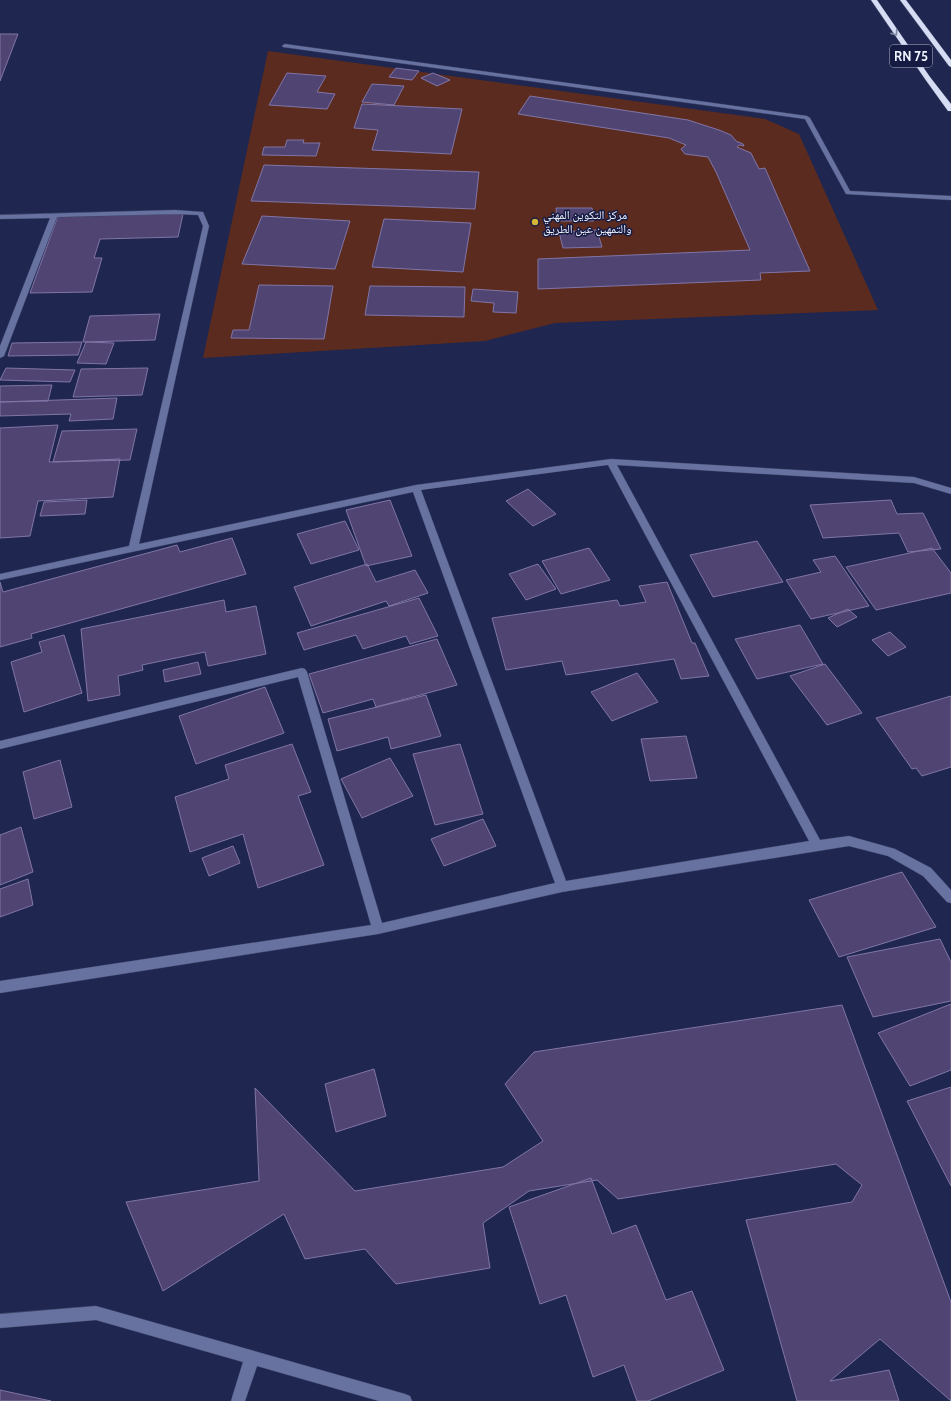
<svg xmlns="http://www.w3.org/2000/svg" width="951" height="1401" font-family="Cabin,'Noto Naskh Arabic',sans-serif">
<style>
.green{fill:#5c2b1f}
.building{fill:#504572;stroke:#8075a7}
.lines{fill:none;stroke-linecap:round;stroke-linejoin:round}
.minor-casing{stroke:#3c4368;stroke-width:1}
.highway-casing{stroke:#3c4368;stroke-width:1}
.minor{fill:#6772a0;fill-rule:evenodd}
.highway{fill:#d6dcf3;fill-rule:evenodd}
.oneway{stroke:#8085a4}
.poi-dot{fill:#d6b534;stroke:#161b44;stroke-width:1.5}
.labels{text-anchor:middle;stroke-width:3;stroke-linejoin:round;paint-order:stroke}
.far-poi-label{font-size:12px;fill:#f0f3fe;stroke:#161b44;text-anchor:start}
.shield{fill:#161b44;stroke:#afb2c6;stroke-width:1}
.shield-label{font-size:13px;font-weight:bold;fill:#f0f3fe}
</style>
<rect width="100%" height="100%" fill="#1f264f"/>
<path class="green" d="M268,51L765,119L799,134L878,310L555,323L485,341L203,358Z"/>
<path class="building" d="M0,34H18L0,81Z
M396,68L419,71L412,80L389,77Z
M287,73L326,76L317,92L335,94L327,109L269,105Z
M433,73L450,80L437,86L421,78Z
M372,84L404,86L394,105L362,102Z
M530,96L688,120L719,130L731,135L736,141L743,144L744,146L739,145L737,147L751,153L759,169L765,168L810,271L760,273L761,280L538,289V259L750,250L716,172L708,157L685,154L681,149L686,145L669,138L518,114Z
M362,104L462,109L451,154L372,150L378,130L354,128Z
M287,140H304L303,143H320L316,156L262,155L264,147H285Z
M264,165L479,172L475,209L251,201Z
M556,208H592L594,221H557Z
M183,214L178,237L100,239L94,258H102L92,292L30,293L58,216Z
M262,216L350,221L335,269L242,264Z
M384,219L471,223L463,272L372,267Z
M597,230L602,247L563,248L559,232Z
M259,285L333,286L324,339L231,338L233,330H249Z
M370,286L465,287L464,317L365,315Z
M473,289L518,292L516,313L493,312L494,303L471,301Z
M160,314L155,340L83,342L90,316Z
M82,342L78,355L8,356L12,343Z
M86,342L114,343L106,364L77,363Z
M6,368L75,370L70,382L0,380Z
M148,368L142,395L73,397L81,369Z
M52,385L48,401L0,402V386Z
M117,398L113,419L69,421L71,414L0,416V402Z
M58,425L49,462L120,459L113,497L38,501L30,536L0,538V428Z
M137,429L130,460L53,462L62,431Z
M528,489L556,514L533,526L506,501Z
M87,500L85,514L40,516L44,502Z
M390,500L412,556L366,566L346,510Z
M891,500L897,514L923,513L941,549L908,552L899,533L823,538L810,505Z
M345,521L359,550L311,564L297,534Z
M232,538L246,574L31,634L32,638L0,647V582L3,592L177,545L180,552Z
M757,541L783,582L713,597L690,555Z
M589,548L610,580L561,594L542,561Z
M932,548L951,573V593L876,610L846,567Z
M835,556L869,606L811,619L786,580L821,572L813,560Z
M367,564L376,582L415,570L428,593L389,606L386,601L311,626L294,587Z
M538,564L556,589L526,600L509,574Z
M667,582L692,643H695L709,676L681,679L674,659L566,675L562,661L506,670L492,618L617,600L620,606L646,602L639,586Z
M419,598L438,636L410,644L406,636L363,649L356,635L304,650L297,633Z
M224,600L226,612L256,606L266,654L208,666L205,652L142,665L143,670L118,676L120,695L88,701L81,629Z
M848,609L857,617L837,627L828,618Z
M800,625L823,664L757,679L735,639Z
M890,632L906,647L888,656L872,640Z
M64,635L82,693L24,712L11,662L42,652L39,642Z
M437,639L457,685L376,707L373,699L323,713L309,674Z
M198,662L201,674L165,682L163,670Z
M825,664L862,713L827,725L790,676Z
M637,673L658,702L612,721L591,692Z
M265,687L284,733L196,764L179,716Z
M426,695L441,736L391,749L388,737L337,751L328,719Z
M951,696V767L922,776L916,768L912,769L876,718Z
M686,736L697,778L650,781L641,739Z
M292,744L311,792L298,796L324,865L258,888L243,834L190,852L175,797L229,779L225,765Z
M460,744L483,814L435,825L413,754Z
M390,758L413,796L362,818L341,779Z
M60,760L72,807L34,819L23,772Z
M483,819L496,846L444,866L431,839Z
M21,827L33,872L0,885V835Z
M233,846L240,863L209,876L202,858Z
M902,872L936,927L839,957L809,900Z
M28,879L33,905L0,917V889Z
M940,939L951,962V1001L873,1017L847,957Z
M951,1004V1070L910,1086L878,1033Z
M842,1005L951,1302V1401L880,1339L830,1381L889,1370L899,1401H797L746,1220L852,1202L862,1185L836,1164L618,1199L597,1180L529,1191L483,1223L490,1268L396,1284L365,1249L305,1259L284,1214L163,1291L126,1202L259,1181L255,1088L355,1191L503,1167L543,1141L505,1084L534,1052Z
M374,1069L386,1116L336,1132L325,1084Z
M951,1087V1186L907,1101Z
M591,1178L612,1234L636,1225L666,1300L692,1291L724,1370L648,1401H637L624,1365L593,1377L566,1295L540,1304L509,1207Z
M0,1390L51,1401H0Z"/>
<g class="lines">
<g class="minor-casing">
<path id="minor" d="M285,44L807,116L810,118L850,191L951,196V200L846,194L805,119L283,47L282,46Z
M175,210L203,212L209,226L139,544L416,485L611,459L914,477L951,488V494L914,483L617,465L820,840L849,836L895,849L931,868L951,890V903L947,902L923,876L888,856L849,846L562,892L378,934L0,993V981L371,925L298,677L0,749V741L302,668L305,669L307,672L382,923L555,883L413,492L0,580V574L129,546L203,226L198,215L175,214L57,217L4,356L0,358V346L50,218L0,219V215ZM608,465L809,841L566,881L421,490Z
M96,1306L405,1394L410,1396L412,1401H379L257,1366L245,1401H231L243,1362L96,1320L0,1328V1314Z"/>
</g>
<g class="highway-casing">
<path id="highway" d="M871,0H877L930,77L951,104V111H948L925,79Z
M900,0H906L951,60V67L949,66Z"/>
</g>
<use href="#minor" class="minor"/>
<use href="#highway" class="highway"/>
</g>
<defs><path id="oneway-chevron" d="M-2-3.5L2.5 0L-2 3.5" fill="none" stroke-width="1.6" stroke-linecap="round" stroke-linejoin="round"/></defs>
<use class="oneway" href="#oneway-chevron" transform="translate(895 33) rotate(55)"/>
<circle class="poi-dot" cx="535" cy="222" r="4"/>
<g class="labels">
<g class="far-poi-label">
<text x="543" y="219">مركز التكوين المهني<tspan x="543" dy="14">والتمهين عين الطريق</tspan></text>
</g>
<rect class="shield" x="890" y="45" width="42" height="22" rx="3"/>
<g class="shield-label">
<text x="911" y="61">RN 75</text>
</g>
</g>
</svg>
